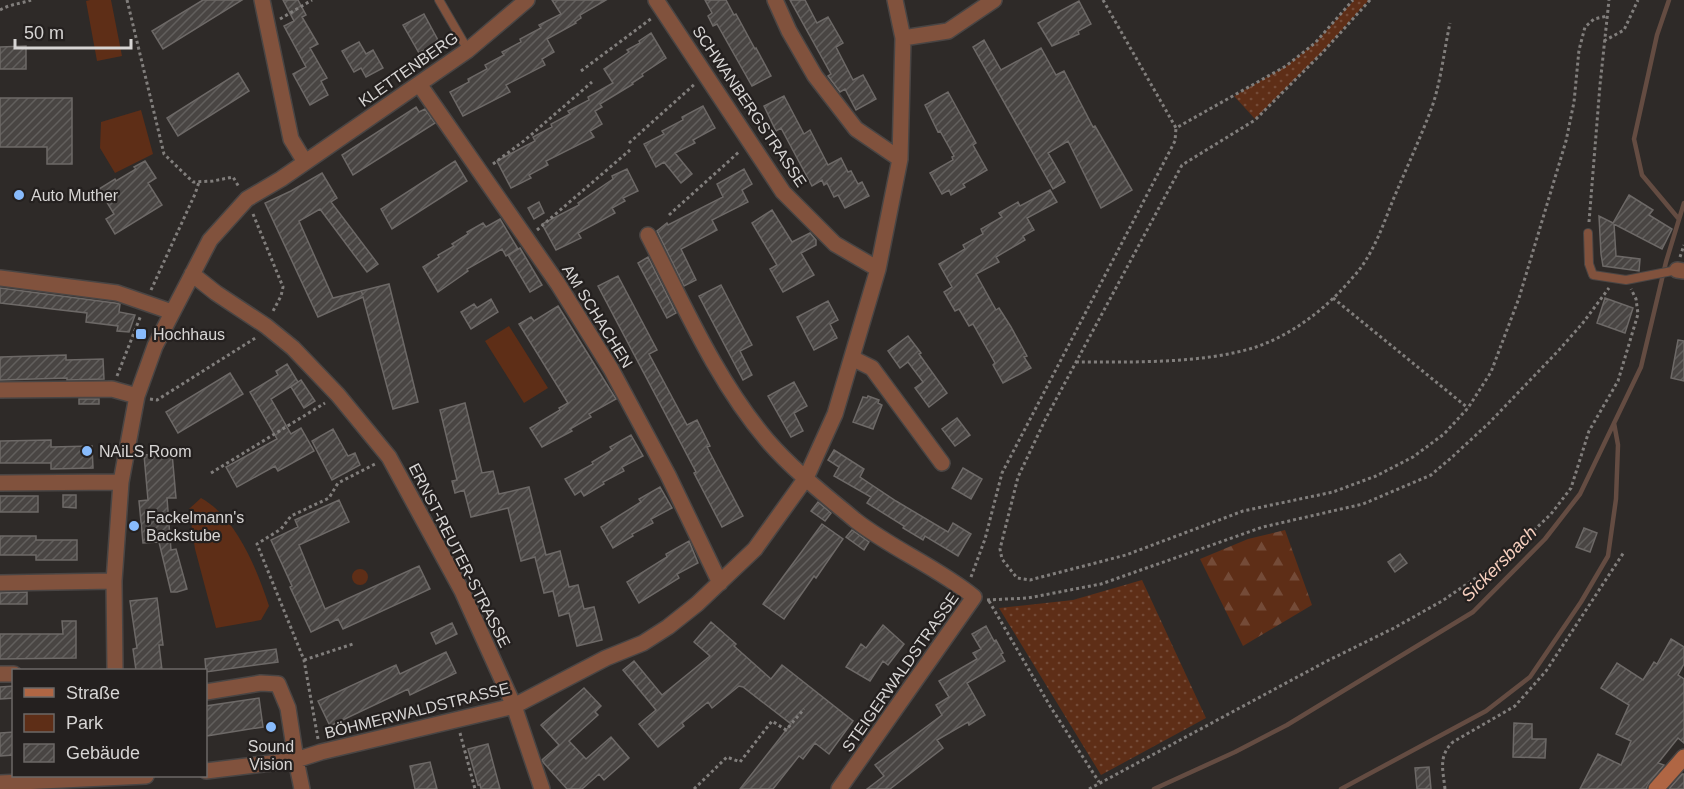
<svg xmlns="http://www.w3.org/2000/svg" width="1684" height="789" font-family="Arial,sans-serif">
<defs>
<pattern id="grass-dots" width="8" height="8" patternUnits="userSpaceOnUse" patternTransform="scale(1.5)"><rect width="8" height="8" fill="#5e2e17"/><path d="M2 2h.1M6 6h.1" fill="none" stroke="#744b38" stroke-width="1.8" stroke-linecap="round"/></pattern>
<pattern id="forest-firs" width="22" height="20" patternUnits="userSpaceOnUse" patternTransform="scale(1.5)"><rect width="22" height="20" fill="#5e2e17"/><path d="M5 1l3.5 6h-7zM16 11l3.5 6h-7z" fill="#744b38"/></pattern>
<pattern id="building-hatch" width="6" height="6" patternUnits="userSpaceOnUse" patternTransform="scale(1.5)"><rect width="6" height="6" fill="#494543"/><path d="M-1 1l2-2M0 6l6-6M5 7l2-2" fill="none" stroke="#625f5d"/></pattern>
</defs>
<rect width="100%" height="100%" fill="#2e2a28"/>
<path fill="url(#grass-dots)" d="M1354,0H1369L1323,51L1255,119L1234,96L1286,66L1315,43Z
M1142,580L1206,718L1101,775L999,608L1073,600Z"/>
<path fill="url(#forest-firs)" d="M1285,530L1312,605L1243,646L1200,559L1248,539Z"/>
<path fill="#5e2e17" d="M90,0H111L122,56L97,61L86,1Z
M141,110L153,154L115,173L100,148L101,122Z
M509,326L548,388L524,403L485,341Z
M201,498C236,517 257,569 269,606L261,620L216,628L195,549L189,509Z
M352 577a8 8 0 1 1 16 0a8 8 0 1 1-16 0Z"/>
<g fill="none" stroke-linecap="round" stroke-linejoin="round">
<path stroke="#644c42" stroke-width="4.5" d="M1669,0L1657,35L1634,139L1642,175L1678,218
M1154,789L1235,752L1287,725L1473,612L1545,539L1580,494L1641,367L1666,262L1684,203
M1341,789L1486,711L1530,677L1581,602L1608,556L1616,499L1618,445L1614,423"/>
</g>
<path fill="url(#building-hatch)" stroke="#6d6967" stroke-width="1.5" d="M203,0H242L163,49L152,31Z
M283,0H298L306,15L302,17L318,44L310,48L327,78L321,81L328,95L310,105L293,74L306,67L284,26L294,21Z
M552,0H606L580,15L581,18L575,22L576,23L547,39L554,52L542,59L545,65L506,85L510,92L463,116L450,92L469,82L468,79L487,69L485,65L504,55L502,52L521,42L520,39L541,28L539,25L561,14Z
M705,0H726L734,15L736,14L755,49L756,48L771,76L752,86L717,24L713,26L708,16L712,13Z
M790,0H805L817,23L828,17L843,43L836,47L853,80L863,75L876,99L856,110L845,89L840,92L828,76L831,74Z
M1079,1L1091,24L1078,31L1079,34L1052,46L1038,23Z
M424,14L439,42L419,53L403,25Z
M651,33L666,58L642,74L643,76L632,83L633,84L600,104L602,107L595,111L602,124L590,131L594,137L546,161L548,165L529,175L531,178L511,188L497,161L535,141L533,137L552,127L551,124L570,114L568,111L589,100L588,97L613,83L604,69L629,52L627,50L640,43L639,41Z
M984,40L1001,70L1041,48L1056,75L1064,71L1093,127L1095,126L1132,190L1101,208L1068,141L1048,153L1065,182L1053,189L973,47Z
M359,42L366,54L373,50L383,68L366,77L361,68L354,72L342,51Z
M26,46V69H0V47Z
M238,73L249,91L178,136L167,118Z
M948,92L976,143L973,145L987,170L963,184L965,187L951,195L949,190L942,194L930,173L953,160L952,157L954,156L940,131L938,132L925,105Z
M784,96L804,134L810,130L828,165L841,158L848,172L851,171L858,184L862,182L869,196L845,208L838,195L834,197L827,183L824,185L822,180L812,186L781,128L776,131L764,106Z
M0,98H72V164H47V147H0Z
M703,106L715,128L693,140L695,143L675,153L692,174L681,183L664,162L656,167L644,144L664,134L662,131L683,120L682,117Z
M416,107L419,112L425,109L435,123L353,175L342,155Z
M145,161L156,178L148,183L162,205L115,234L106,219L114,214L99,189L115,179L116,181L136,169L134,167Z
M455,161L467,181L392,229L381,209Z
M627,169L638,191L623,198L625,201L612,208L615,213L578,233L581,238L556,250L542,224L579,205L578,203L613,179L612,176Z
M744,169L752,184L742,190L748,202L712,220L717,230L681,249L696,280L684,286L657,231L667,223L668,225L723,197L717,184Z
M322,173L337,198L331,202L378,264L367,272L320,209L299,221L333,298L361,291L363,295L361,291L389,284L418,402L393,409L363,297L318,317L265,203L291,191Z
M1050,190L1057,202L1027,218L1034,230L1023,236L1025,240L996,257L999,262L976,274L996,310L999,308L1011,327L1027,356L1024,357L1031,368L1003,383L993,365L995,363L973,324L969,326L959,309L955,311L944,292L952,287L939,264L965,249L963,245L983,234L981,229L1002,217L999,213L1018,202L1020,206Z
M1629,195L1653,210L1649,215L1672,229L1662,249L1614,224L1616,256L1640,259L1639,271L1603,266L1601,254L1599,216L1613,223Z
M539,202L544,213L534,219L528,208Z
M772,210L792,242L810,233L816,240V245L801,253L814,275L783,292L770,269L777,265L752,223Z
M500,219L518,249L506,256L502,249L467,269L468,271L438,292L423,267L439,257L438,255L454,246L452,244L468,234L467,232L483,223L486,227Z
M520,248L542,285L530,292L508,255Z
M648,257L676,313L667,318L638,263Z
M618,276L657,350L649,354L687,425L697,420L710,446L707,447L743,516L722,527L694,473L696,472L598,286Z
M721,285L752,345L740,351L752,375L743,380L699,296Z
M0,288L115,303L120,304L119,312L135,315L129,332L117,331L118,326L86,322L87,313L0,303Z
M1605,298L1633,308L1625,333L1597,323Z
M491,299L498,312L471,329L461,312L474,304L477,308Z
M828,301L838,320L830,324L837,338L814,350L797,317Z
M558,306L616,399L589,414L591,417L570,429L572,431L542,447L530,428L560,410L559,408L568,403L519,324L531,317L534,321Z
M908,336L921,353L919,354L947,393L929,407L915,388L923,382L908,362L900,368L888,351Z
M1678,340L1684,341V381L1671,378Z
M66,355V360L103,359L104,379L67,380V378L0,380V357Z
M287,364L298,382L271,399L291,434L301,428L314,451L278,471L275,466L237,487L226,467L277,439L250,392L278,375L276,371Z
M230,373L243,394L178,433L166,412Z
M301,380L315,401L304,408L291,387Z
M794,382L807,406L794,413L803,431L791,437L768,396Z
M868,396L879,400L878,403L882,405L873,429L853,422L863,397L867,398Z
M79,399H99V404H79Z
M465,403L482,473L493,471L499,494L529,487L546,555L560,551L569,587L578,585L584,609L594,607L602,640L577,646L569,613L559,616L553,591L544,593L535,557L521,561L508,508L471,517L464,490L455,493L452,481L457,480L440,410Z
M957,418L970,435L955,446L942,429Z
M333,429L348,456L355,453L360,465L332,480L312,441Z
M631,435L643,456L622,467L624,471L603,482L604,484L584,496L581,491L575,495L565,479L593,464L592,462L612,450L610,447Z
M51,440V447L92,446L93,468L51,469V463H0V441Z
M834,450L864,469L860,477L896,501L948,532L953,523L971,534L958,556L925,536L923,540L903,528L904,526L867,503L871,497L834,476L839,467L828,460Z
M172,453L176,498H167L171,550L176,549L187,589L177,592H171L159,542L143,543L139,501L148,500L144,455Z
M963,468L982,479L971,499L952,488Z
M660,487L672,508L651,519L653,523L632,534L633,536L613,548L601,527L641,502L639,499Z
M63,495H76V508L63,507Z
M0,496H38V512H0Z
M339,500L349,522L299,545L325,609L419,566L430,589L343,629L338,619L311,632L290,587L292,586L271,540L298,527L295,520Z
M818,502L831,513L825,521L811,511Z
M822,524L843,539L816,578L814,576L784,619L763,604Z
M1584,528L1597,533L1590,552L1576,547Z
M852,530L869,542L864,550L846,537Z
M0,536H36V540H77V560H36V555H0Z
M689,541L698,563L677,574L679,578L639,603L627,582L667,557L666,554Z
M1400,554L1407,563L1395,572L1388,562Z
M27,592V604H0V593Z
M157,598L163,645H159L162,670H136L133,649L137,648L130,601Z
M62,621H76V658L0,659V634H63Z
M711,622L736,644L734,646L771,679L782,665L853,721L829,754L815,743L803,759L799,756L773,789H740L791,724L743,687L739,686L712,708L708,702L682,723L684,726L658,747L639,724L656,710L623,670L634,661L662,695L710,656L694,642Z
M452,623L457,634L436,644L431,633Z
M883,625L904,644L888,665L883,661L870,681L846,667L861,644L866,648Z
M986,626L994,641L996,640L1003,653L1001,654L1005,661L967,683L985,715L969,725L968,722L937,740L943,748L890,789H867L884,776L875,765L942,715L936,705L949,697L939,681L977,659L973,653L981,649L972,634Z
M1671,639L1684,647V664L1678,675L1684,679V743L1678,738L1658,763L1664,765L1649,783L1646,789H1580L1598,754L1621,765L1631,741L1616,734L1629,705L1601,688L1617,663L1643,680L1654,662L1657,664Z
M276,649L278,662L206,672L205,659Z
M446,652L456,673L410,695L408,689L330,726L318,701L396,665L400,674Z
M14,686V698L0,699V687Z
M584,688L601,706L595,712L598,715L569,741L586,759L611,737L629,758L604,780L599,774L582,789H567L543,762L542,760L559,745L541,725Z
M259,698L263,727L206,736V706Z
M1514,723L1532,724V739H1546L1545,758L1513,757Z
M14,732V755L0,756V733Z
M488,744L500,789H481L480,784L478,785L468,749Z
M430,762L437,789H415L410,766Z
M1429,767L1431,789H1417L1415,768Z
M1682,774H1684V789H1669Z"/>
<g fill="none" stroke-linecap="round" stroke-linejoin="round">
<defs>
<path id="lane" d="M439,0L468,50
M1588,233L1589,264L1593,275L1626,280L1677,270"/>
<path id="street" d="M262,0L291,139L305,162
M656,0L783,192L835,244L878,269
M775,0L789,31L815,76L856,129L900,159
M903,38L948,31L994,0
M419,84L558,284L611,369L668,475L720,583
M648,235C684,305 716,380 767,440C793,470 825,495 855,520C892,549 937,567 974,597L839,789
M1677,270L1684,271
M192,274L216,293L266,326L293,348L338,395L389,457L462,591L514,706L542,789
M0,278L117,293L172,312
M852,358L872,368L942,463
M0,390L112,389L137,396
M0,483L121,482
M0,583L114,581
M115,670L114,581L121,482L137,396L155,346L210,240L247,199L281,179L468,50L527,0
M0,674H14
M206,692L261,683L278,684L288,708L296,760L302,789
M206,771L296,760L321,752L514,706L606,658L643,643L668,627L697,604L755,549L806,478L835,414L878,269L900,159L903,38L895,0
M0,783L146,776"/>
<path id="secondary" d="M1656,789L1684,757"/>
</defs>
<use href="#lane" stroke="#494544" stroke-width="10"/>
<use href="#street" stroke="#494544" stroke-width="18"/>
<use href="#secondary" stroke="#494544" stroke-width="18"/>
<path stroke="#817e7c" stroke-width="3" stroke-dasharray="3 3" stroke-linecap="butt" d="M127,0L164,154L193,182L213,181L233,177L239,187
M1103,0L1176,128L1286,66L1315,43L1353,0
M1370,0L1323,52L1255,120L1182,165L1046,418L1018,477L1000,549L1002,559L1017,578L1030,580L1126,555L1243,511L1333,492L1376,476L1413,457L1444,434L1468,408L1491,372L1519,298L1566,141L1574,102L1579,50L1585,27L1594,19L1607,16
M0,10C10,4 20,4 31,0
M280,19L312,0
M1604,41L1624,30L1638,0
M581,71L652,18
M629,143L696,83
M493,164L525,140L592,82
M253,214L283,287L281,296L272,313
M669,215L740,151
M1589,222L1600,85L1609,0
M537,230L630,150
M1680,257L1684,245
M151,290L195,194L199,182
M1333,298L1468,408
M1076,362C1131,362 1203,364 1256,347C1294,334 1328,307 1354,276C1373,255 1383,225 1393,200C1406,169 1420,139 1432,107C1441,81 1444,51 1450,23
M117,376L141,315
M150,399L157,400L257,337
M211,473L325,403
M971,577L985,539L1002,473L1175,141L1176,128
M987,600L1028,598L1101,584L1263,527L1363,504L1431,475L1451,458L1489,423L1559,350L1582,324L1609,288
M989,601L1050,706L1099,782
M304,660L353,644
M460,733L475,789
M318,739L304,660L257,544L281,529L291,516L329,498L338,483L377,463
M694,789L727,757L740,762L772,721L786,730L804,709
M1089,789L1327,661L1394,628L1442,601L1505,558L1551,514L1571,488L1589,431L1618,381L1638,314L1636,299L1631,289
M1445,789C1443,770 1438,756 1453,742L1515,706L1546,671L1624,552"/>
<use href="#lane" stroke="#81523d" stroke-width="8"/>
<use href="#street" stroke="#81523d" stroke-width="15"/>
<use href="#secondary" stroke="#b06644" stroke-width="15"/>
</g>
<g fill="#88bbfc" stroke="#24201f" stroke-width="2">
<circle cx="19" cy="195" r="6"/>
<rect x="135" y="328" width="12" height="12" rx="3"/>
<circle cx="87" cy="451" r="6"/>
<circle cx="134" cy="526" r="6"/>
<circle cx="271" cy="727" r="6"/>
</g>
<g text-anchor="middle" stroke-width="4.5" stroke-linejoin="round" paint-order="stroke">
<g font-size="16" fill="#d7d5d4" stroke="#24201f">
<text transform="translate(408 69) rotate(-35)" y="6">KLETTENBERG</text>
<text transform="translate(750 106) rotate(56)" y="6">SCHWANBERGSTRASSE</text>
<text transform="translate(598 316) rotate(58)" y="6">AM SCHACHEN</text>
<text transform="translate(460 555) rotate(63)" y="6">ERNST-REUTER-STRASSE</text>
<text transform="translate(900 672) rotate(-55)" y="6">STEIGERWALDSTRASSE</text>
<text transform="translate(417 710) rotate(-14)" y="6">BÖHMERWALDSTRASSE</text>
</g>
<g font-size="16" fill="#d7d5d4" stroke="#24201f" text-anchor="start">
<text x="31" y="201">Auto Muther</text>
<text x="153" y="340">Hochhaus</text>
<text x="99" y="457">NAiLS Room</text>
<text x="146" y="523">Fackelmann's<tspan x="146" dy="18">Backstube</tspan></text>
<text x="271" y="752" text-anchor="middle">Sound<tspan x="271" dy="18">Vision</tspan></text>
</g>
<g font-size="18" font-style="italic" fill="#f7cfbe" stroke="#24201f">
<text transform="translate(1499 564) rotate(-45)" y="6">Sickersbach</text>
</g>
</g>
<rect x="12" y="669" width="195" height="108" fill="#24201f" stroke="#6c6867" stroke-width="1.5"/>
<rect x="24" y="688" width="30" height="9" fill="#b06644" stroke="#6c6867" stroke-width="1.5"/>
<text x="66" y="699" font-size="18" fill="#d7d5d4">Straße</text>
<rect x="24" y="714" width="30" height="18" fill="#5e2e17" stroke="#6c6867" stroke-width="1.5"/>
<text x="66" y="729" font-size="18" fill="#d7d5d4">Park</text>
<rect x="24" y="744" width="30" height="18" fill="url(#building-hatch)" stroke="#6c6867" stroke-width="1.5"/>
<text x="66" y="759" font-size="18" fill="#d7d5d4">Gebäude</text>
<path d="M15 39v9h116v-9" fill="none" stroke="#d7d5d4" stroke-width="3"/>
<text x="24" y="39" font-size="18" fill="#d7d5d4" stroke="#24201f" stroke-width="4.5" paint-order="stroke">50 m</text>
</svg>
